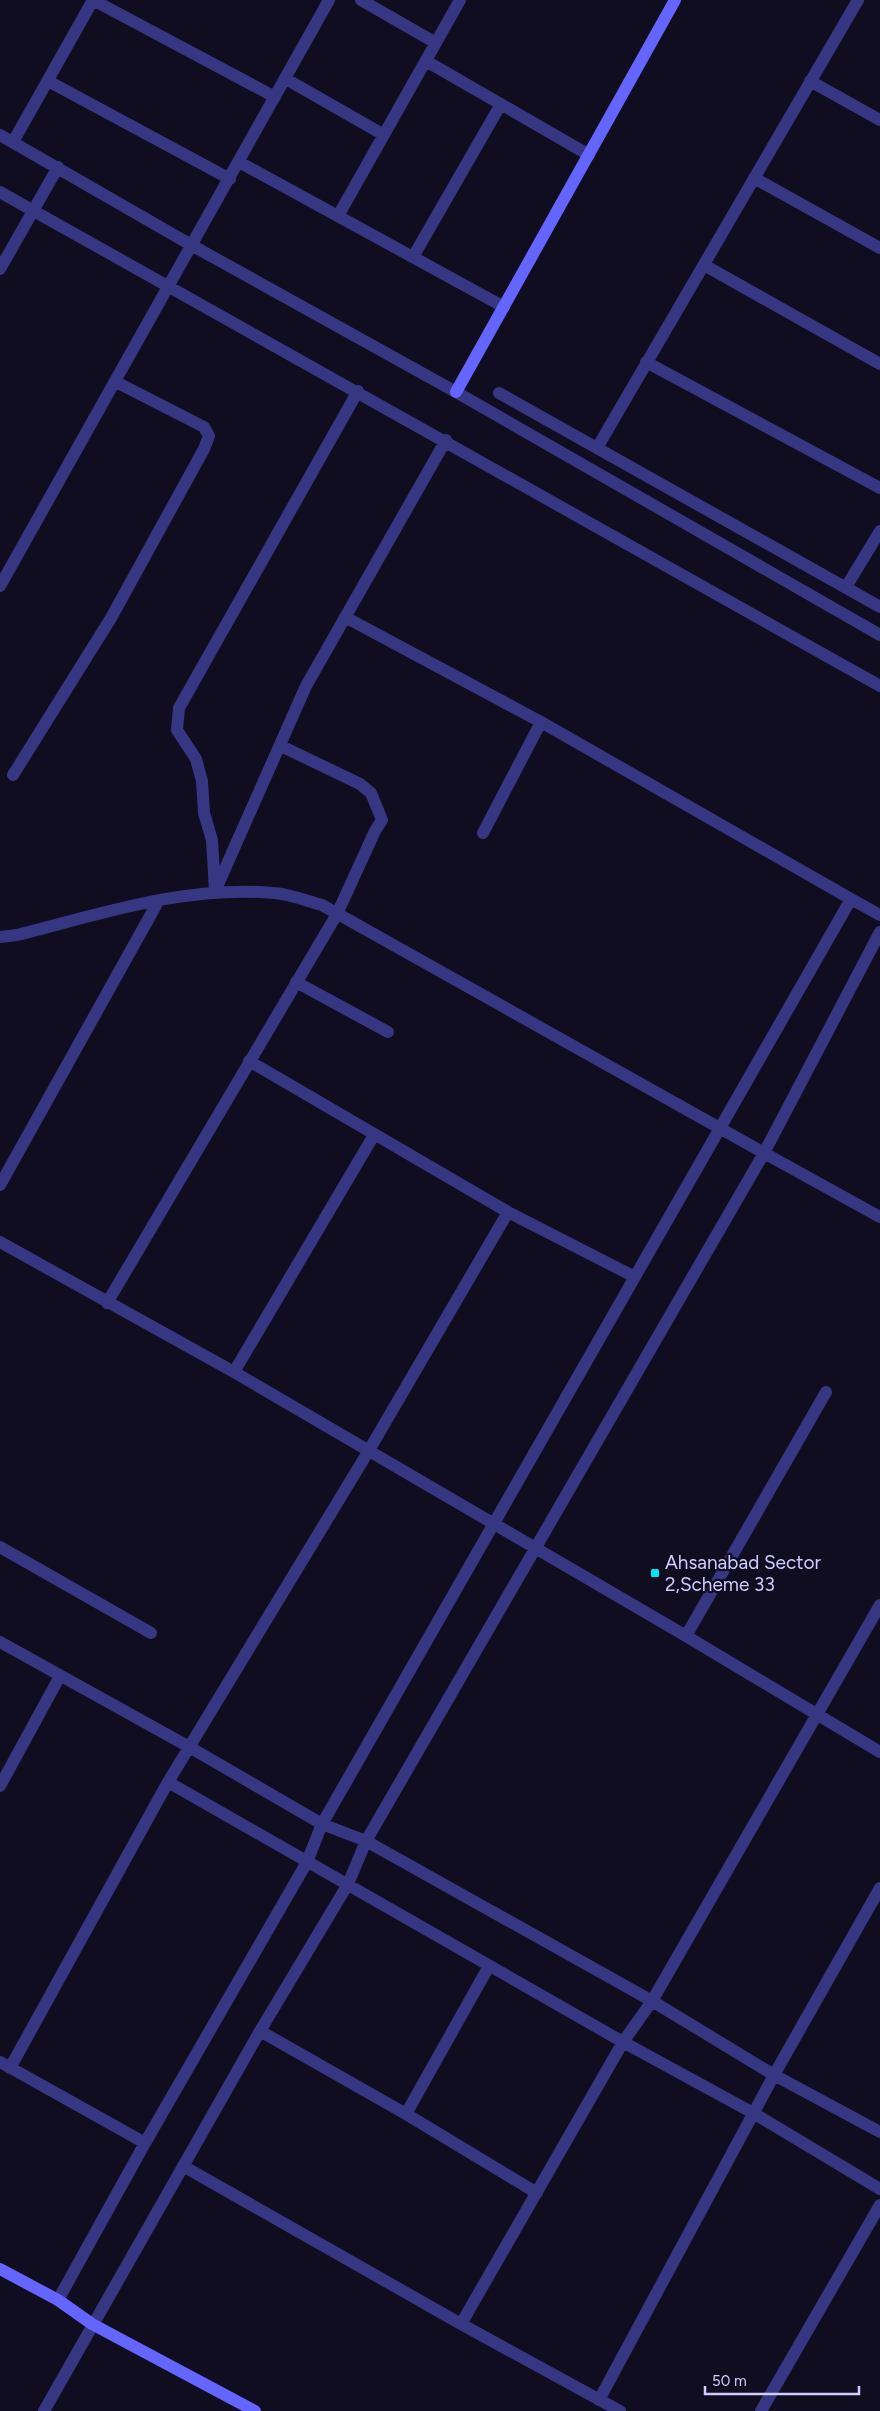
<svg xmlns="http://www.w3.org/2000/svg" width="880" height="2411" font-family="Figtree,sans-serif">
<rect width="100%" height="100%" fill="#100d21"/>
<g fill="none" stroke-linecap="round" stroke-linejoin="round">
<path stroke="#373682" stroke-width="12" d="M361,0L436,43
M426,61L589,155
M286,79L384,135
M48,81L230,179
M810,81L880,120
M0,135L193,246L456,392L880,635
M13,142L93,0L275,97
M239,162L504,307
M754,178L880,248
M0,192L880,686
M338,216L460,0
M413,257L501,104
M704,265L880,364
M0,269L58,167
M646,362L880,488
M499,393L880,607
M597,448L858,0
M0,586L329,0
M846,587L880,531
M345,617L541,722L851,899
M13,775L111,618L204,449L209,436L204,427L116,382
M483,833L541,722
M216,889L306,686L446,440
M215,891L212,840L204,813L202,781L196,759L177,730L179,708L358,391
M880,932L764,1153L880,1217
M0,937L17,935C101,914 186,885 274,893C290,894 307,901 322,905L764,1153L366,1841L348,1884L260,2031L44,2411
M296,982L388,1032
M249,1061L508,1212L635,1277
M0,1185L159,900
M0,1242L234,1372L686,1636L880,1752
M107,1303L337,914L375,831L382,820L371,793L360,784L281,746
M234,1372L374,1135
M0,1547L151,1633
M686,1636L826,1392
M0,1642L191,1748L322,1824L366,1841L652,2001L774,2075L880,2132
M168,1782L623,2042L755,2114L880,2189
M0,1786L60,1676
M260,2031L406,2114L537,2193
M0,2062L145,2143
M10,2068L168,1782L368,1452L508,1212
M406,2114L489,1966
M183,2166L461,2324L620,2411
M58,2300L145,2143L307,1862L322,1824L851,899L880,915
M461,2324L623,2042L652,2001L880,1605
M599,2400L774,2075L880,1888
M761,2411L880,2205"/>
<path stroke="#6464ff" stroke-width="12" d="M456,392L675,0
M0,2269L58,2300L92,2324L255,2411"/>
</g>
<rect fill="#00e6f8" stroke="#100d21" stroke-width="2" x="650" y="1568" width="10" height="10" rx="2.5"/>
<g text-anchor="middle" stroke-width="4.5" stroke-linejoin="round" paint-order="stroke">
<g font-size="19" fill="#d1cdff" stroke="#100d21" text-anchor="start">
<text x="665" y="1569">Ahsanabad Sector<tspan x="665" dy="22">2,Scheme 33</tspan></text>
</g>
</g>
<path d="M705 2386v8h154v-8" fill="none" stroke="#d1cdff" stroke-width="2.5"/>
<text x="712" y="2386" font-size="15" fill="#d1cdff" stroke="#100d21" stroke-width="4" paint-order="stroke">50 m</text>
</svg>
